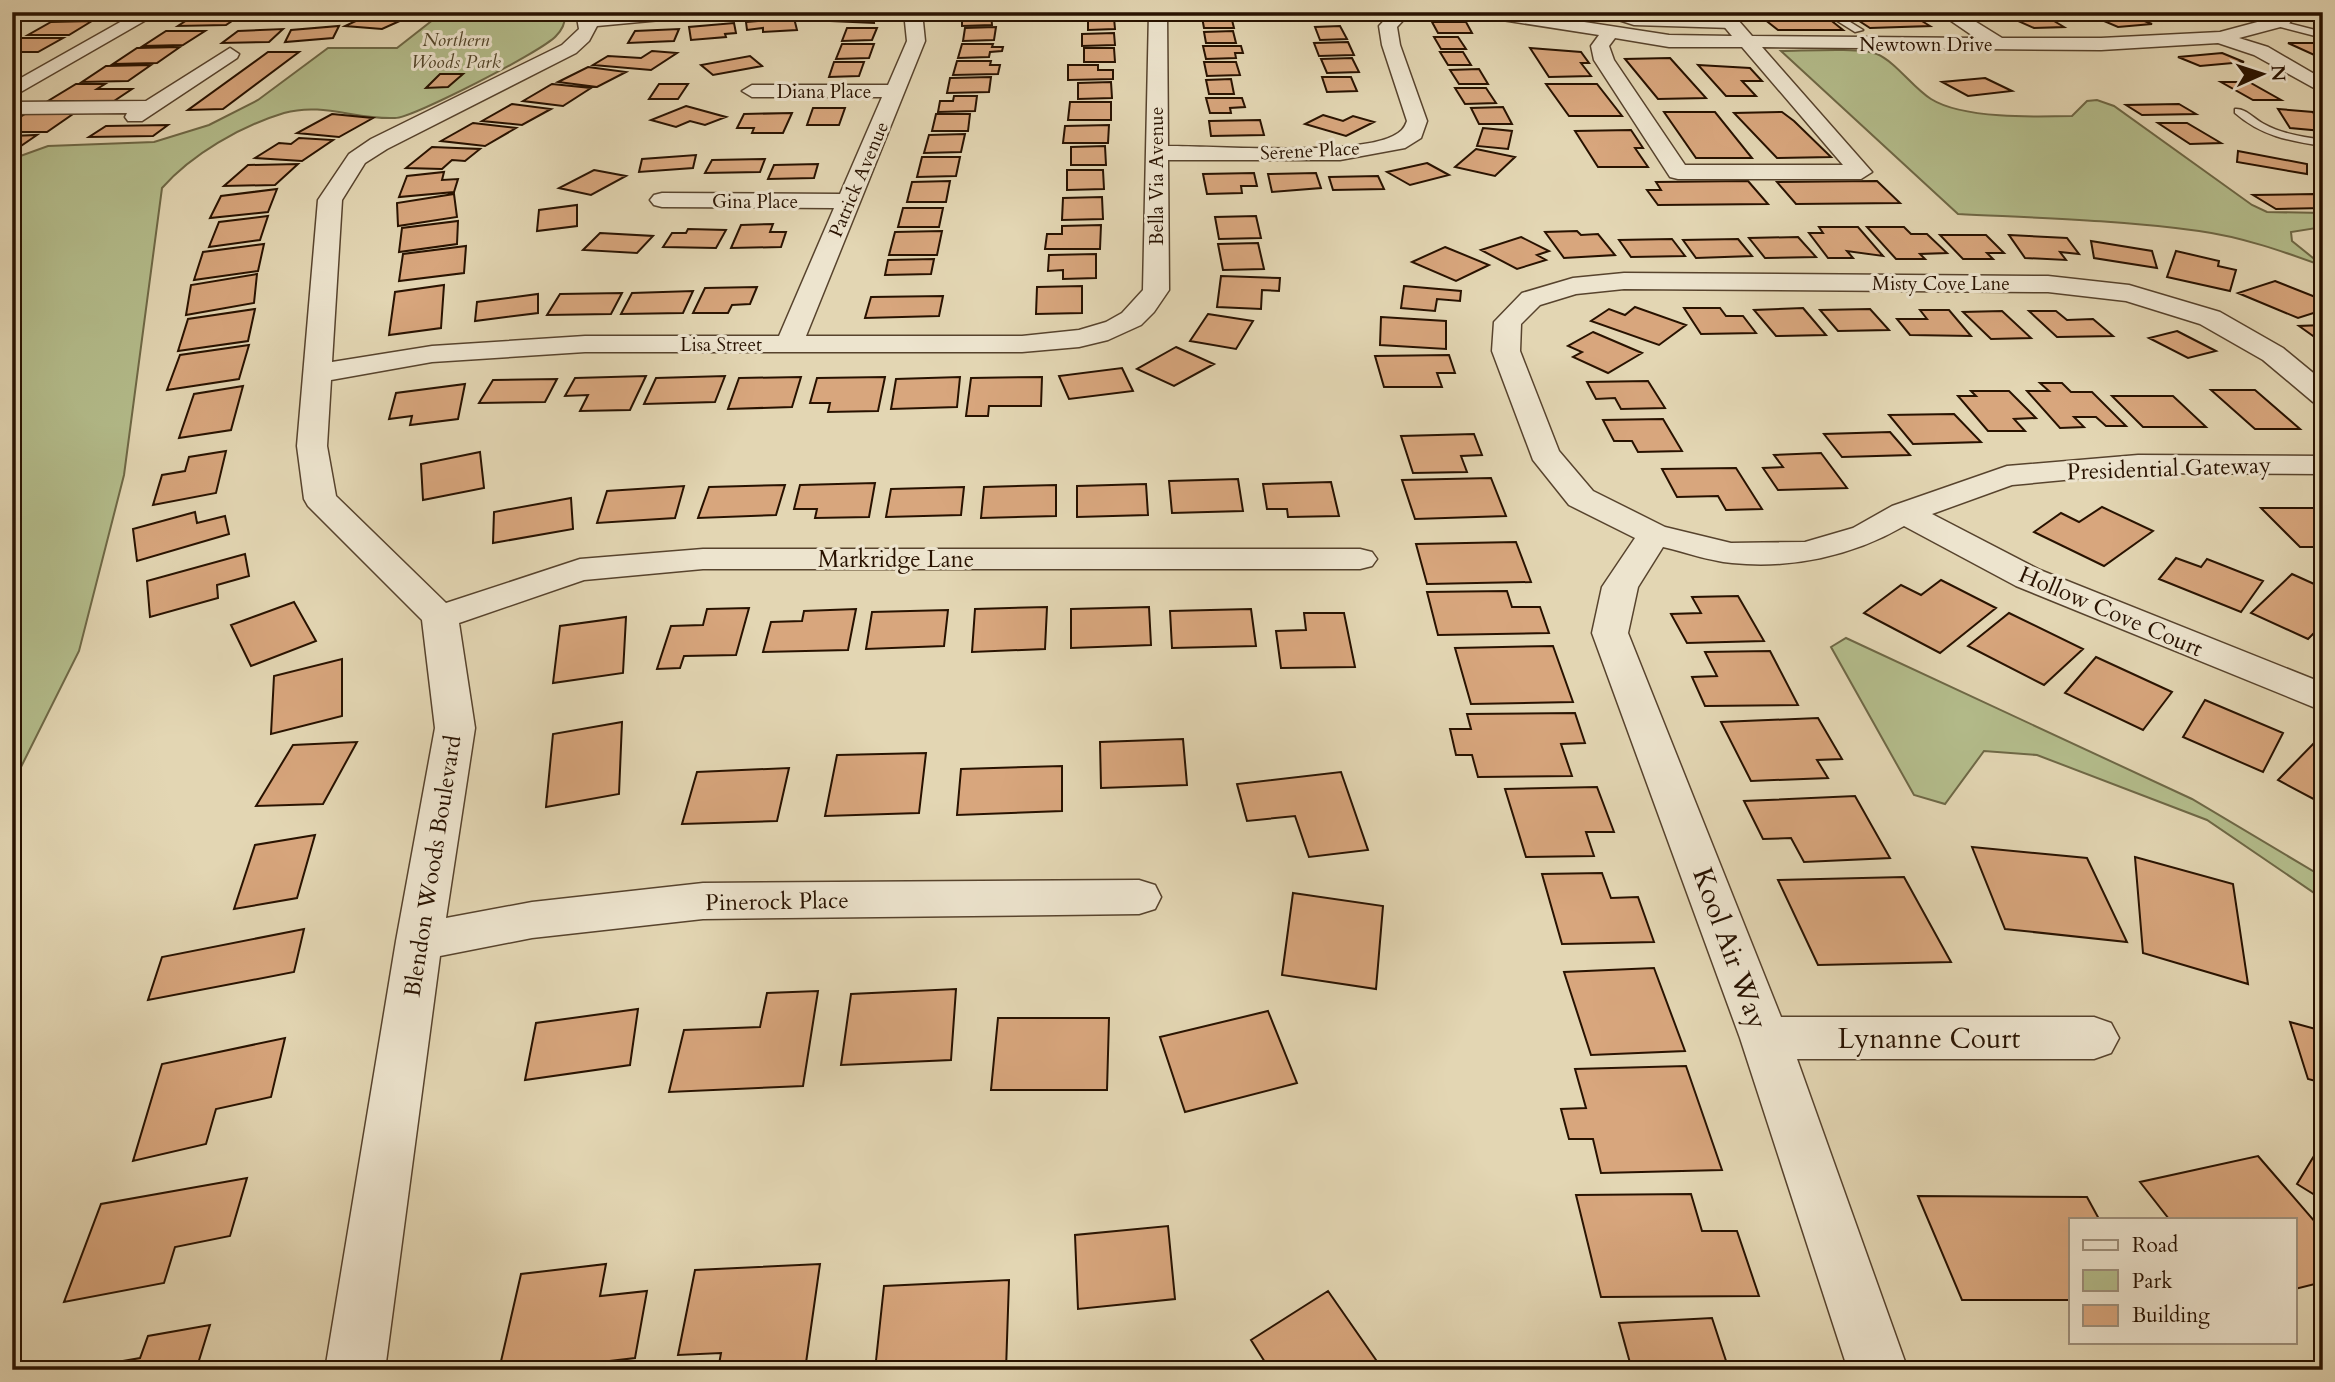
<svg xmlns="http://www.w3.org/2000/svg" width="2335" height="1382" font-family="Cardo,serif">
<rect width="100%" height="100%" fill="#e3d6b3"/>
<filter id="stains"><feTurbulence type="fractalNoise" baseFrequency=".00286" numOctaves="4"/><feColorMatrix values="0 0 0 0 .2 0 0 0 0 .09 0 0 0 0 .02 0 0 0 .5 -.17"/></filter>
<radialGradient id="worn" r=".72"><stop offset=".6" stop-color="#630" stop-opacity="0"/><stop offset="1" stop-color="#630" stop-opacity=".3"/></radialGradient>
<path fill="#b4bd8c" stroke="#6e6846" stroke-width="2" d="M443,12H565C566,22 563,29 556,36C543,51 412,118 395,118C356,120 323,102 284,113C241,126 192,154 162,188L124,475L79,651L12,785V159L48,146L154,142L209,125L258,100L328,48H397Z
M1781,51C1803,51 1860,47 1877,54C1897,63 1912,87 1931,99C1963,119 2035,117 2072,116L2087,101L2097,100L2114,106L2252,205L2267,212L2323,213V227L2291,232L2292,241L2323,266C2282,251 2242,237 2199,231C2119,220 2038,218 1958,214Z
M1846,638L2192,799L2323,877V899L2207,820L2037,755L1984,751L1945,804L1914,795L1831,647Z"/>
<path fill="#d8a67d" stroke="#281200" stroke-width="2" d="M71,12H111L99,19L57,20Z
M375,12H384L413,15L382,29L345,26Z
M831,12H873L874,23L831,21Z
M1998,12H2039L2064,27L2034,28Z
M2083,12H2122L2152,24L2118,27Z
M2141,12H2182L2194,16L2174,20Z
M991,13L992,25L962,26V14Z
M1912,15L1930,26L1870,28L1853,17Z
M1231,16L1234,28H1204L1202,17Z
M238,17L226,25L178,26L190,18Z
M794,18L797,30L763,32V28L747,30L746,22Z
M1088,18H1114L1115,29L1088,30Z
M1828,18L1843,30H1778L1764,19Z
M92,21L69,35H28L51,22Z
M1432,22H1466L1472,33H1438Z
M734,23L736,33L725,34L726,37L691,40L689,27Z
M339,26L333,38L285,42L291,30Z
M1340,26L1347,39L1320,40L1315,27Z
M996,27L994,40L963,41L965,28Z
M847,28H877L872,40L842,41Z
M283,29L269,42L222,43L238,31Z
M679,29L674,41L628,43L635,31Z
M166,31H205L183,45L143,46Z
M1233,31L1236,43H1206L1204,32Z
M1114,33L1115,45L1082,46V34Z
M1434,37H1458L1466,49H1441Z
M20,38H63L38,52H12V42Z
M1348,42L1354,55L1319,56L1314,43Z
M2288,43H2315L2323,47V59Z
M842,44H874L869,58L836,59Z
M962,44H993L992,47H1003L1002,51L990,52L989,57L958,58Z
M1203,46H1241L1243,53H1235L1236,58L1206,59Z
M180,47L157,63L113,64L137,48Z
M1084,48H1114L1115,62H1084Z
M1530,48L1581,52L1589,63H1581L1591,76L1549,77Z
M652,51L677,53L651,70L593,65L608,56L641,58Z
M268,52H299L223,109L188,110Z
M1440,52H1463L1471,65H1448Z
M2222,53L2244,62L2200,66L2178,57Z
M750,56L762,66L713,75L701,65Z
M1352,58L1359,72L1327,73L1321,59Z
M1670,58L1706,98L1658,99L1625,59Z
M957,61H991L990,65H1000L998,74L953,75Z
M834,62H864L859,76L829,77Z
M1204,62H1236L1240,75L1207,76Z
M151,65L128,81L82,82L106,66Z
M1068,65H1098V70H1113V79L1068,80Z
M1698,65L1750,68L1762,81H1742L1756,96H1726Z
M588,67L626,72L597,87L558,82Z
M1479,69L1488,84H1459L1450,70Z
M440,74H463L448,87L426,88Z
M991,77L989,92L947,93L950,78Z
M1322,77H1351L1357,91L1327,92Z
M1985,78L2012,91L1968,96L1942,82Z
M1231,79L1234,94H1209L1206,80Z
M1111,82L1112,98L1078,99V83Z
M2221,82H2249L2281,100H2253Z
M76,84H105L97,89H132L114,101H48Z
M552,84L591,88L563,106L523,101Z
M659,84H688L678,99H649Z
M1546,84H1597L1622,116H1569Z
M1455,88H1486L1496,103L1465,104Z
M954,96H977L975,111L938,112L940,101H953Z
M1206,98H1242L1245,107L1230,108L1231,113H1210Z
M1070,102H1111V120H1068Z
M512,104L551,109L522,125L482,121Z
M2179,104L2196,114L2142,115L2126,105Z
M686,106L726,117L705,125L690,121L676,127L651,120Z
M1503,107L1512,124H1479L1471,108Z
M813,108H845L839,125H807Z
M2278,109L2313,112L2323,131L2290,128Z
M1664,112H1715L1752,158H1696Z
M1782,112L1794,121L1831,157L1777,158L1734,113Z
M792,113L783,133H752L754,128H737L744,114Z
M25,114H73L47,132H12V122Z
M332,114L373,118L339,137L297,133Z
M936,114H970L968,131H932Z
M1323,115L1343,121L1353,116L1374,122L1346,136L1305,124Z
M1260,120L1264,135L1211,136L1209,121Z
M473,123L516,128L485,146L441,141Z
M2158,123H2187L2221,143L2190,144Z
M168,125L153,136L89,137L106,126Z
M1109,125L1108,143H1063L1065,126Z
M1483,128L1512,131L1508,149L1477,146Z
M1631,130L1643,148H1635L1648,167H1598L1575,131Z
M965,134L961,152L924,153L929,135Z
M37,135L12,152V136Z
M299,138L333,140L302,161L255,158L279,143L291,144Z
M1105,146L1106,165H1071V147Z
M432,147L480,149L465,161L452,160L442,169L406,168Z
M1476,149L1515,157L1495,176L1455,167Z
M2238,151L2307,164V174L2237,162Z
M696,155L693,168L639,172L642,159Z
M922,157H960L956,176L917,177Z
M765,159L760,172L705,173L712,160Z
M1427,163L1449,175L1410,185L1387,172Z
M298,164L275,185L224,186L248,165Z
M818,164L814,178L768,179L774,165Z
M594,170L626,176L591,195L559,188Z
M1067,170H1103L1104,189L1067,190Z
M444,172L442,180L458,179L454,192L399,197L407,176Z
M1254,173L1257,186H1241L1242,193L1207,194L1203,174Z
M1316,173L1321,188L1272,192L1268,174Z
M1378,176L1384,189L1333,190L1329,177Z
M950,181L946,202H907L912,182Z
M1748,181L1768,204L1658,205L1647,190H1661L1656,182Z
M1877,181L1900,203L1796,204L1777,182Z
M277,189L268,212L210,218L221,196Z
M454,194L457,217L398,226L397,203Z
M2314,194L2323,199V208L2276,209L2253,195Z
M1102,197L1103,219L1062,220L1063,198Z
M577,205V226L537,231L539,210Z
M903,208H943L939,227H898Z
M268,216L260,240L209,247L219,222Z
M1256,216L1261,238L1219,239L1215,217Z
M458,221L457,244L399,252L402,228Z
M773,224L770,232H786L781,247L731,248L741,225Z
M1101,225L1100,249H1045L1047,234H1062V226Z
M1819,227H1858L1883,256L1847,251L1853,258H1828L1809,233H1823Z
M1867,227H1904L1911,234H1927L1947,253L1920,254L1925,259H1896Z
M688,229L726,230L716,248L663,247L672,233H686Z
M942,231L937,255H889L895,232Z
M1577,231L1581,235L1598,234L1615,255L1564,258L1545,232Z
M600,233L653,236L637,253L583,250Z
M1940,235H1986L2004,253H1987L1993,259H1963Z
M2009,235L2067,238L2079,254L2060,252L2066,260L2025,258Z
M1521,237L1549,251L1537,255L1546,260L1517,269L1481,250Z
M1798,237L1816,257L1765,258L1749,238Z
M1672,239L1685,256L1631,257L1619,240Z
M1738,239L1752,256L1696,258L1683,240Z
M2091,241L2152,251L2157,268L2094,258Z
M1258,243L1264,269L1223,270L1218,244Z
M264,244L258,271L194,280L203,252Z
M466,246L464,273L399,281L403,254Z
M1445,247L1489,265L1456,281L1412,262Z
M2176,251L2219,261L2218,266L2236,270L2230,291L2167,277Z
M1096,254V278L1063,279V270L1048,271L1049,255Z
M934,259L931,274L885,275L888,260Z
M257,274L254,303L186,315L191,285Z
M1221,276L1280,278L1279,291L1262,290L1261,309L1217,307Z
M2275,281L2323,300V310L2298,318L2238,293Z
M444,285L441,328L389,335L395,292Z
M1082,286V313L1036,314L1037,287Z
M1404,286L1461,291L1460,301L1437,299L1435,311L1401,308Z
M757,287L750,304L732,305L728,313H693L705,288Z
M693,291L683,313L621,314L632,293Z
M622,293L611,314L547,315L560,294Z
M538,294V313L475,321L477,302Z
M943,296L939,316L865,318L871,297Z
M1635,307L1686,325L1659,345L1591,321L1609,309L1625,315Z
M1684,308H1720L1726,316H1743L1756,333L1701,334Z
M1803,308L1826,335L1776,336L1754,310Z
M255,309L248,341L178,351L188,319Z
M1870,309L1889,330L1838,331L1820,310Z
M1920,310H1949L1971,336L1910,335L1897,319H1927Z
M2002,311L2031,338L1991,339L1963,312Z
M2029,311H2056L2067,320L2093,319L2113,336L2057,337Z
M1208,314L1253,321L1236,349L1190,341Z
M1381,317L1446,321V349L1380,345Z
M2323,325V343L2299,326Z
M2177,331L2216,351L2188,358L2149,338Z
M1593,332L1642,353L1608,373L1573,357L1582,352L1568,346Z
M249,345L239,379L167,390L180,355Z
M1176,347L1214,364L1174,386L1137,369Z
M1449,355L1455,373H1437L1442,387H1384L1375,356Z
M1122,368L1133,391L1069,399L1059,376Z
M646,376L630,410L580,411L588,395L565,396L575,378Z
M725,376L715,402L644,404L656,378Z
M801,377L792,407L728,409L739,378Z
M885,377L878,411L828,412L830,403H810L817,378Z
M960,377L957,407L891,409L896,379Z
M1042,377L1041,406H989L988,416H966L971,378Z
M557,379L545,402L479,403L493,380Z
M1648,381L1665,408L1621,409L1615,398L1596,399L1587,382Z
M2040,383H2062L2071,392H2092L2126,426H2106L2096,417H2074L2084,427L2060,428L2027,391H2049Z
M465,384L458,419L410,425L412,416L389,419L396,393Z
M243,386L231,430L179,438L194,394Z
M2211,390H2255L2300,429H2255Z
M1971,391H2009L2036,418L2014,419L2025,431H1988L1958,396H1976Z
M2112,396H2173L2206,427H2143Z
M1954,414L1981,442L1913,444L1889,415Z
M1663,419L1682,451L1638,452L1632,441H1614L1603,420Z
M1890,432L1910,455L1842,457L1824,434Z
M1474,434L1482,455L1461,456L1467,472L1413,473L1401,436Z
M226,451L216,493L153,505L162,475L185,471L189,457Z
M480,452L484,488L423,500L421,464Z
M1821,453L1847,488L1778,490L1763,468L1783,467L1774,455Z
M1736,468L1762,509L1726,510L1718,496L1677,497L1662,469Z
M1491,478L1506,516L1415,519L1402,480Z
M1238,479L1243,511L1172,513L1169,481Z
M1331,482L1339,516L1288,517L1287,509H1267L1263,484Z
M875,483L869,517L815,518L817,509H794L800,485Z
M1146,484L1148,515L1077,517V486Z
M785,485L776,515L698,518L709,487Z
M1056,485V516L981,518L984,487Z
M684,486L675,518L597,523L607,491Z
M964,487L961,515L886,517L891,489Z
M571,498L573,529L493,543L494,512Z
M2102,507L2153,531L2104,566L2034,532L2061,513L2079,522Z
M2261,508H2323V547H2300Z
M195,512L197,523L225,516L229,534L137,561L133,529Z
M1516,542L1531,582L1427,584L1416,544Z
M245,554L249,576L217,585L218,598L150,617L147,581Z
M2176,558L2201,567L2207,559L2263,581L2241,612L2159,579Z
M2292,574L2323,588V630L2319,628L2308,639L2251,613Z
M1941,580L1996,608L1940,653L1864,613L1901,585L1921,595Z
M1507,591L1512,607H1540L1549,633L1438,635L1427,592Z
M1738,596L1764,641L1687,643L1671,614L1701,613L1692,597Z
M294,602L316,641L251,666L231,625Z
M1047,607L1045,649L972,652L975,609Z
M1149,607L1151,645L1071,648V609Z
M749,608L736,655L684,656L680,668L657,669L671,626L703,625L707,609Z
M856,609L848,650L763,652L771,622L802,621L804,611Z
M1251,609L1256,646L1172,648L1170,611Z
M948,610L944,646L866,649L872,612Z
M1304,613H1344L1355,667L1281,668L1276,631L1306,630Z
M2009,613L2083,649L2044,685L1968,646Z
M626,617L623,673L553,683L560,626Z
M1553,646L1573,702L1471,704L1455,648Z
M1770,651L1798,705L1705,706L1692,677L1717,676L1705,652Z
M2096,657L2172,692L2143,730L2065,693Z
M342,659V716L271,734L274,676Z
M2205,700L2283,733L2263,772L2183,737Z
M1575,713L1585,743L1561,744L1572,776L1478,777L1472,755H1456L1450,729H1471L1467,714Z
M1818,718L1842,759L1817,760L1828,778L1751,781L1721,722Z
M622,722L619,794L546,807L553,734Z
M1183,739L1187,785L1101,788L1100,742Z
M2316,741L2323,745V804L2278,780Z
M357,742L323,804L256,806L293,745Z
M926,753L919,813L825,816L837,755Z
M1062,766V811L957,815L961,769Z
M789,768L777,821L682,824L697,772Z
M1341,772L1368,850L1309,857L1295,816L1247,821L1237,784Z
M1597,787L1614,832H1586L1594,856L1526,857L1505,789Z
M1855,796L1890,858L1804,862L1791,838L1763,839L1744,801Z
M315,835L297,898L234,909L255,845Z
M1972,847L2087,858L2127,942L2005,929Z
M2135,857L2233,884L2248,984L2143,953Z
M1602,873L1611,898L1638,897L1654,942L1562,944L1542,874Z
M1904,877L1951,962L1818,965L1778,880Z
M1293,893L1383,906L1376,989L1282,975Z
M304,929L294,972L148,1000L162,957Z
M1654,968L1685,1051L1591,1055L1564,972Z
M956,989L951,1060L841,1065L851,994Z
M818,991L803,1086L669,1092L684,1030L760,1027L767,993Z
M638,1009L630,1065L525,1080L536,1023Z
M1268,1011L1297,1083L1185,1112L1160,1037Z
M998,1018H1109L1107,1090H991Z
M2290,1022L2323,1031V1083L2308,1079Z
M285,1038L271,1097L216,1109L206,1144L133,1161L162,1064Z
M1686,1066L1722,1170L1601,1173L1593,1139H1569L1561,1109L1586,1108L1575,1069Z
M2323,1141V1200L2297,1184Z
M2258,1156L2323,1231V1282L2295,1289V1219H2169L2140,1182Z
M247,1178L230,1236L175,1247L164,1283L64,1302L101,1204Z
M1691,1194L1702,1231H1737L1759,1296L1601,1297L1576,1195Z
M1918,1196L2087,1197L2099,1219H2071V1300H1962Z
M1168,1226L1175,1299L1078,1309L1075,1235Z
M606,1264L600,1296L647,1291L635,1358L593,1363L592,1370H499L521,1274Z
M820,1264L805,1370H718L721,1353L678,1355L695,1270Z
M1009,1280L1006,1370H875L884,1286Z
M1328,1291L1383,1370H1270L1251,1340Z
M1712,1318L1729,1370H1632L1619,1323Z
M210,1325L196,1370H104L106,1364L140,1358L148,1336Z"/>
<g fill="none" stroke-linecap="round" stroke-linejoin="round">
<defs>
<path id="lane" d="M1594,12H1609L1634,19L1732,22L1736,25L1732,28L1634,25Z
M1823,12H1834L1863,30L1855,32Z
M2276,20L2323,32V38L2273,25Z
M2235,109C2246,108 2254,119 2264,124C2282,134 2303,137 2323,140V146C2290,141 2261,136 2235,113Z"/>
<path id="street" d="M138,12H160L12,97V83Z
M576,12H594L595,15L702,12L693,17L597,26L589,41L576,53L387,149L365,163L342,200L332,362L432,346L585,336H779L834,208L662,207L654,205L650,200L654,195L662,193L840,194L882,97H752L742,91L752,85H888L907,41L904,12H922L925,41L806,336H1022L1079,330L1106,322L1122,313L1143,290L1149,12H1167L1168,146C1217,146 1354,156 1393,136C1401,132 1404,129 1407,121L1382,45L1379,26L1392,12H1411L1397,27L1400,45L1427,121L1421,138L1405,148L1340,160H1168L1169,290L1154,312L1141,325L1108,340L1079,347L1022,352H585L432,362L331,380L327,446L336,496L446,603L580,559L703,549H1360L1372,552L1377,559L1372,566L1360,569H703L584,580L459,623L475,728L446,918L532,902L703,883L1139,880L1155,885L1161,897L1155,909L1139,914L703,919L532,938L440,956L385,1370H325L396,941L435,728L422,620L308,506L304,499L297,446L318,200L349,154L371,139L562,45L579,29Z
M1474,12H1519L1669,35L1732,36L1712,12H1731L1752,36L1976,38L1938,12H1960L2002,38H2101L2220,32L2276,17L2280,12H2298L2288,25L2239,38L2268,47L2323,79V93L2254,55L2218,43L2101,50L1762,47L1872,172L1861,179H1678L1670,177L1594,60L1591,46L1599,35L1483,17ZM1615,38L1669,47H1742L1843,165H1685L1614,60L1609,46Z
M230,48L239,54L237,58L142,121H128L125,117L127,113L12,114V102L146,101Z
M1624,273L2048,276L2129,285L2220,312L2283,348L2323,381V405L2313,402L2263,360L2200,324L2126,301L2048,292L1624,289L1576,294L1540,305L1521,324L1520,351L1559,451L1593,491L1665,527L1731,543L1805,542L1853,528L1892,506L2007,466L2138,455L2323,456V474L2138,473L2012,485L1932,514L2040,570L2323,683V711L2016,586L1904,526C1852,556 1792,569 1732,563C1709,561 1685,552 1663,547L1638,587L1628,633L1781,1017H2094L2111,1023L2119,1038L2111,1053L2094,1059H1797L1908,1370H1848L1740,1038L1592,633L1602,587L1635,538L1569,505L1533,460L1492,351L1494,322L1522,293L1573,278Z"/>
</defs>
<use href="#lane" stroke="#57432d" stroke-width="3"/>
<use href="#street" stroke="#57432d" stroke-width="3"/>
<use href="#lane" fill="#ede4ce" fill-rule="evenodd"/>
<use href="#street" fill="#ede4ce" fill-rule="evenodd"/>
</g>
<g text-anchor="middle" stroke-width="6" stroke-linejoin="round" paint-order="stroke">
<g font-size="19" font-style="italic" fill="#52452a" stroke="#ede4ce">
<text x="456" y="46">Northern<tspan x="456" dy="22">Woods Park</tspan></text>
</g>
<g font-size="19" fill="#281200" stroke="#ede4ce">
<text x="1926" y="51">Newtown Drive</text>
<text x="824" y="98">Diana Place</text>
<text transform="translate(1310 150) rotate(-3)" y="7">Serene Place</text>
<text transform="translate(1156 176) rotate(-90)" y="7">Bella Via Avenue</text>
<text transform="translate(858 179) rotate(-67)" y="7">Patrick Avenue</text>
<text x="755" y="208">Gina Place</text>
<text x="1941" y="290">Misty Cove Lane</text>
<text x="721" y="351">Lisa Street</text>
</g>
<g font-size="23" fill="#281200" stroke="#ede4ce">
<text transform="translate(2169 468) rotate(-2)" y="8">Presidential Gateway</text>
<text x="896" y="567">Markridge Lane</text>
<text transform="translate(2111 611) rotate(23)" y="8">Hollow Cove Court</text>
<text transform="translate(432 866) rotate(-81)" y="8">Blendon Woods Boulevard</text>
<text transform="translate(777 901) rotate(-1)" y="8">Pinerock Place</text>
</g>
<g font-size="28" fill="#281200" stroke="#ede4ce">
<text transform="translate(1731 948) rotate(70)" y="10">Kool Air Way</text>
<text x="1929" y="1048">Lynanne Court</text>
</g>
</g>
<rect width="2335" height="1382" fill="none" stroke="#e3d6b3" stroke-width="42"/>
<rect x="14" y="14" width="2307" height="1354" fill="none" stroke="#281200" stroke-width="3.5"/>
<rect x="21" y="21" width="2293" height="1340" fill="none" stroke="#281200" stroke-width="2"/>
<rect x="2069" y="1218" width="228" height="126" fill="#ede4ce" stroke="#9e907c" stroke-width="2"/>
<rect x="2083" y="1240" width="35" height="10" fill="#ede4ce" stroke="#9e907c" stroke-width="2"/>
<text x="2132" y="1252" font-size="21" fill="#281200">Road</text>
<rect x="2083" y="1270" width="35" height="21" fill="#b4bd8c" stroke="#9e907c" stroke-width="2"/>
<text x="2132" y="1288" font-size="21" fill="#281200">Park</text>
<rect x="2083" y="1305" width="35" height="21" fill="#d8a67d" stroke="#9e907c" stroke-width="2"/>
<text x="2132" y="1322" font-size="21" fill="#281200">Building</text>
<g transform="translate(2262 74) rotate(87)" stroke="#ede4ce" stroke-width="5" paint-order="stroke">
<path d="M0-5L12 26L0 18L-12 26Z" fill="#281200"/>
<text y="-10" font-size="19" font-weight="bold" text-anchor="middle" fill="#281200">N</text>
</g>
<rect width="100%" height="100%" filter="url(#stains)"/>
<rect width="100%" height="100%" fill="url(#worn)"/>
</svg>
